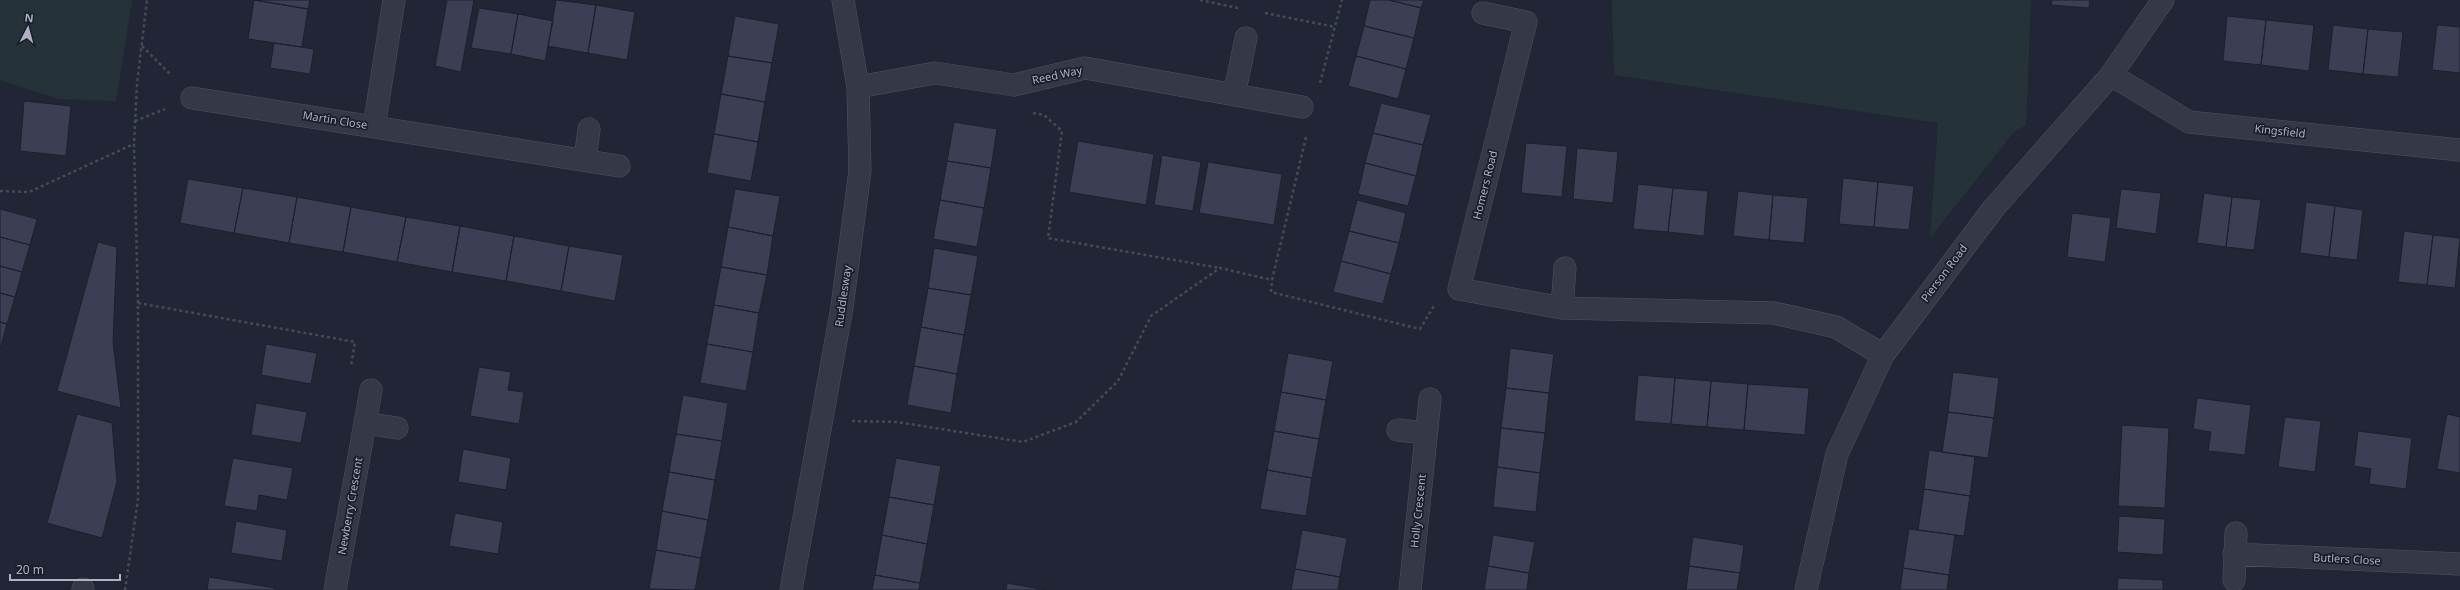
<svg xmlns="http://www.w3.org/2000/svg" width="2460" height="590" font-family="'Noto Sans',sans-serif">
<rect width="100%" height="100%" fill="#222536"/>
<path fill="#253238" d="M0,0H132L116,101L59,99L0,80Z
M1612,0H2031L2026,125L2014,132L1930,238L1938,123L1614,75Z"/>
<path fill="#3c3f53" stroke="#1d1f2d" d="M254,0H310L308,9Z
M254,0L308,9L302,47L248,39Z
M447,0H474L461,72L435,66Z
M556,0L596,5L588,53L548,46Z
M1370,0H1389L1421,8L1414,38L1364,26Z
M1389,0H1424L1421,8Z
M2052,0H2090L2089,8L2051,5Z
M596,5L635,12L627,60L588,53Z
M479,8L518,14L511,54L471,48Z
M518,14L553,21L545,61L511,54Z
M735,16L779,24L772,63L728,56Z
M2227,16L2266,20L2261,65L2223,61Z
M2266,20L2314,25L2309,71L2261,65Z
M2333,25L2368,29L2363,74L2328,70Z
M2437,25L2460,27V73L2432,70Z
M1364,26L1414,38L1406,69L1356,56Z
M2368,29L2403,32L2398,77L2363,74Z
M274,43L314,49L310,74L270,68Z
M728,56L772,63L765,102L721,94Z
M1356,56L1406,69L1398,99L1348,86Z
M721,94L765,102L758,142L714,134Z
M24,101L71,106L66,156L20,151Z
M1381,103L1431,115L1423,145L1373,133Z
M954,122L997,129L991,168L947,161Z
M1373,133L1423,145L1416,176L1365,163Z
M714,134L758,142L751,181L707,173Z
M1078,141L1154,154L1146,205L1069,192Z
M1526,143L1567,146L1562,197L1521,193Z
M1577,148L1618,152L1613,203L1573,199Z
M1162,155L1201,162L1193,211L1154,205Z
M947,161L991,168L984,208L940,200Z
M1208,162L1282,174L1274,225L1199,213Z
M1365,163L1416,176L1408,206L1358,194Z
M1843,178L1878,182L1874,227L1839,224Z
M188,179L243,188L234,233L180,223Z
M1878,182L1914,186L1909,230L1874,227Z
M1638,184L1673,188L1668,232L1633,229Z
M243,188L297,197L289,243L234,233Z
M1673,188L1708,191L1704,236L1668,232Z
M735,189L780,196L773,236L728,227Z
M2121,189L2161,193L2156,234L2116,228Z
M1738,191L1773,195L1769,240L1733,236Z
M2204,193L2232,197L2226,247L2197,243Z
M1773,195L1808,198L1804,243L1769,240Z
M297,197L351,207L343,252L289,243Z
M2232,197L2261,200L2254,250L2226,247Z
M940,200L984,208L977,247L933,239Z
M1357,200L1406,213L1399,243L1349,231Z
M2306,202L2335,206L2329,257L2300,253Z
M2335,206L2363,210L2357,260L2329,257Z
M351,207L406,217L397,262L343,252Z
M0,209L37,219L30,245L0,237Z
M2072,213L2111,218L2105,262L2067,257Z
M406,217L460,226L452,272L397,262Z
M460,226L514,236L506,281L452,272Z
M728,227L773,236L767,275L721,267Z
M1349,231L1399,243L1391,274L1341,261Z
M2404,231L2433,235L2427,285L2398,282Z
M2433,235L2460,238L2455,288L2427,285Z
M514,236L569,246L561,291L506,281Z
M0,237L30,245L22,272L0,266Z
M98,242L117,247L113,342L121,408L57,391Z
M569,246L623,255L615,301L561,291Z
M934,248L978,256L971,295L928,288Z
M1341,261L1391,274L1383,304L1333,292Z
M0,266L22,272L15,297L0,293Z
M721,267L767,275L759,313L714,305Z
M928,288L971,295L964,335L921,327Z
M0,293L15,297L7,324L0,322Z
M714,305L759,313L753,352L707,344Z
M0,322L7,324L0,350Z
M921,327L964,335L957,374L914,366Z
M266,344L317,353L311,384L261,375Z
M707,344L753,352L746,391L700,383Z
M1510,348L1554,354L1549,393L1506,388Z
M1288,353L1333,361L1326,400L1281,392Z
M914,366L957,374L951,413L907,405Z
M479,367L511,372L508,390L524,392L519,424L470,416Z
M1953,372L1999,378L1994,418L1948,412Z
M1638,375L1675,378L1671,424L1634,421Z
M1675,378L1711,381L1707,427L1671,424Z
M1711,381L1748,384L1744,430L1707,427Z
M1748,384L1809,388L1805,435L1744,430Z
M1506,388L1549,393L1545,433L1501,428Z
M1281,392L1326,400L1319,439L1274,431Z
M683,395L728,403L722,441L676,434Z
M2197,398L2251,405L2245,455L2208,451L2211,432L2193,429Z
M256,403L307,412L301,443L251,435Z
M1948,412L1994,418L1988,458L1942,452Z
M77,414L112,423L117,482L102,538L47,523Z
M2447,414L2460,417V473L2437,469Z
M2285,417L2321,421L2315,472L2278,467Z
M2122,425L2169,428L2165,508L2118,506Z
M1501,428L1545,433L1540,473L1497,467Z
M1274,431L1319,439L1312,478L1267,470Z
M2358,431L2412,438L2406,489L2369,484L2371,469L2354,466Z
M676,434L722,441L715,480L669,472Z
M463,449L511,458L506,490L458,482Z
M1929,450L1975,457L1970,496L1924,489Z
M233,458L293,468L287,500L259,495L257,511L224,506Z
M896,458L941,466L934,505L889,497Z
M1497,467L1540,473L1536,512L1493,507Z
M1267,470L1312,478L1306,516L1260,509Z
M669,472L715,480L708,520L662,511Z
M1924,489L1970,496L1964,536L1918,530Z
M889,497L934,505L927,544L882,535Z
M662,511L708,520L701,558L656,550Z
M455,513L503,522L498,554L449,546Z
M2119,516L2165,519L2163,555L2117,552Z
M236,521L287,530L282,561L231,553Z
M1909,529L1955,535L1949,575L1903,568Z
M1302,530L1347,538L1340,577L1295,569Z
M882,535L927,544L920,583L875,575Z
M1493,535L1535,542L1529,573L1488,566Z
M1693,537L1744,545L1740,573L1689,566Z
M656,550L701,558L695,590L649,589Z
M1488,566L1529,573L1527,590H1484Z
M1689,566L1740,573L1737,590H1686Z
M1903,568L1949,575L1947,590H1900Z
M1295,569L1340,577L1338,590H1291Z
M875,575L920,583L919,590H872Z
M209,577L275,588V590H207Z
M2118,578L2163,580V590H2117Z
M1007,583L1046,590H1006Z"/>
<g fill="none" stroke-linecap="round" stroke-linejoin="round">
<defs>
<path id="minor" d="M1483,13L1526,22L1459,289L1562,308L1774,313L1836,327L1883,355
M2111,75L2189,122L2460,150
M858,87L935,73L1014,85L1085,68L1302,107
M1234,95L1246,38
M192,98L374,127L394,0
M374,127L619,166
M585,160L589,129
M1562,308L1565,268
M365,423L397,428
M1398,430L1426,433
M2234,554L2460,564
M2234,580L2236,533
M83,590V589
M335,590L371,390
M791,590L842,307L860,171L858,87L843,0
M1410,590L1430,399
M1806,590L1837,454L1883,355L1993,209L2111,75L2163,0"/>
</defs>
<use href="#minor" stroke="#505261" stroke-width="23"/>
<path stroke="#414d54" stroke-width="2.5" stroke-dasharray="3 3" stroke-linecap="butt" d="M1200,0L1238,8
M1265,13L1335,27
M142,46L172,76
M1320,83L1342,0
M1033,113L1044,115L1062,131L1048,238L1220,268
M135,121L165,109
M1306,137L1272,280L1271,292L1420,329L1434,306
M0,191L29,192L134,144
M138,303L355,342L351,366
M852,421L897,422L1023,442L1076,422L1118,381L1151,316L1220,268L1272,280
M125,590L138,499V303L134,144L137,84L147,0"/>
<use href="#minor" stroke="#353846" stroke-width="22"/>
</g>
<g text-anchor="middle" stroke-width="3.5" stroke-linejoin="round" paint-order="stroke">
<g font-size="11" fill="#b0b2c3" stroke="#1b1d2b">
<text transform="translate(1057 75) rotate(-12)" y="4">Reed Way</text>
<text transform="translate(335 120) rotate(9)" y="4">Martin Close</text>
<text transform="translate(2280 131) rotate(6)" y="4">Kingsfield</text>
<text transform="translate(1485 185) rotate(-76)" y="4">Homers Road</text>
<text transform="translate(1944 273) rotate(-53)" y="4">Pierson Road</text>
<text transform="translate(843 296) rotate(-82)" y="4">Ruddlesway</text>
<text transform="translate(350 506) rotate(-80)" y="4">Newberry Crescent</text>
<text transform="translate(1418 511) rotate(-84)" y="4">Holly Crescent</text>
<text transform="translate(2347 559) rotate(3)" y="4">Butlers Close</text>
</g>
</g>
<g transform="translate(28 28) rotate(6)" stroke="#1b1d2b" stroke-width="3" paint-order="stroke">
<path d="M0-3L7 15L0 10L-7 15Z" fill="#b0b2c3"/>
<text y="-6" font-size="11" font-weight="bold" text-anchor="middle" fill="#b0b2c3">N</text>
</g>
<path d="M10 574v6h110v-6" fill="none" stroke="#b0b2c3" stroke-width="2"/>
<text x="16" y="574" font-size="12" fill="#b0b2c3" stroke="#1b1d2b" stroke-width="3" paint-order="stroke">20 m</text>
</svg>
